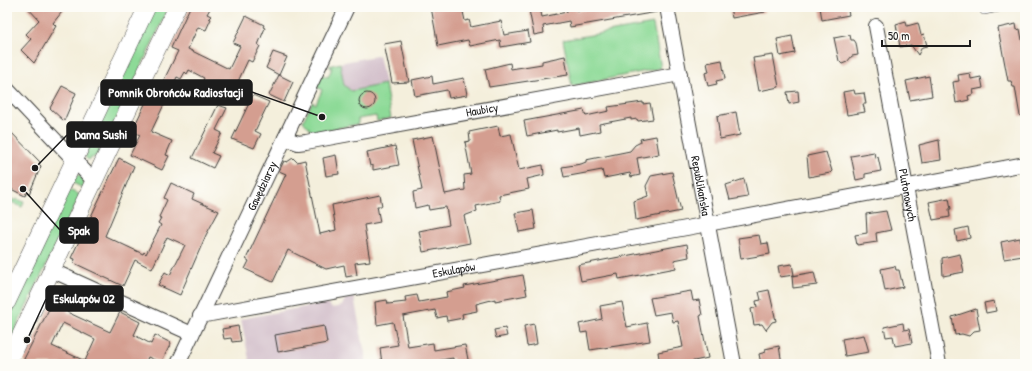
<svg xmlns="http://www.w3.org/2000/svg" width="1032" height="371" font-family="'Patrick Hand',sans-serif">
<rect width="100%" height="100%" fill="#fdfcf7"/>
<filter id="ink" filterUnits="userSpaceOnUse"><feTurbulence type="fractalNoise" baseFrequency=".025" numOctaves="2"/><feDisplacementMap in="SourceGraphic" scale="8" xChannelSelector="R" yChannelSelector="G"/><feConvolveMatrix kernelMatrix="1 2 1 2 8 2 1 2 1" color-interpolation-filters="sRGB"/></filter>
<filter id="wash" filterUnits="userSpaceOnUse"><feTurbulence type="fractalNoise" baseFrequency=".012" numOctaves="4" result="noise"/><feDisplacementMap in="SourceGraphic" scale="16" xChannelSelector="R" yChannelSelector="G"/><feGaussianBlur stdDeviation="0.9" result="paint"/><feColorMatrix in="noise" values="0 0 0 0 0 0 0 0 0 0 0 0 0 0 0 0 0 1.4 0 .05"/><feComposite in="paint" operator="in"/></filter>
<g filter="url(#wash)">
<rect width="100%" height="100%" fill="#f4efdc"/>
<path fill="#d1bdc9" d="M379,55L385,84L351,91L344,85L340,63Z
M354,297L367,364H250L241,319L326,303L332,308L342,306L345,299Z"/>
<path fill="#8dda97" stroke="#547b5a" d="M154,7H169L127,97L114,91Z
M653,24L661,68L572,86L563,40Z
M340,63L344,85L351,91L385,84L391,118L377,121L376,116L358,119V124L313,133L303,121L312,102L316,104L322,90L315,86L322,75L328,77L332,68L329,66Z
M112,95L125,101L103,146L91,140Z
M89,145L101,150L96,156L88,160L85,157Z
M79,175L85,180L83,188L71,182L74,177Z
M67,189L80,195L7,347V317Z
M7,197L16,201L17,199L24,202L22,207L7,200Z"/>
<g id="blocks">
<path fill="#d49e90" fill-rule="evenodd" d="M27,7H66L53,23L56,26L34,63L21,50L31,39L26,34L39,20Z
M190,7H211L207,14L211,16L209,18L211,19L206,30L198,27L188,49L229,69L240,46L233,43L246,16L264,25L263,27L265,28L258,45L260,46L252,62L248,60L228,103L200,90L204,78L189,70L187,74L185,72L181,79L177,77L151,132L172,141L166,155L169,156L162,170L130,155L140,135L132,131L156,81L162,84L178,51L171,48Z
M431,7H462L465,21L469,20L471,27L501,21L504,35L528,31L530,42L501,47L500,40L470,46L468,40L438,46Z
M566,7H576L577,11L595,8L594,7H657V12L570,27L569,21L543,26L544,33L534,35L529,10L540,8L542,17L567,12Z
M730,7H765V12L732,18Z
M820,7H847L849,15L822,20Z
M906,21L907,26L918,23L921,35L924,34L927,46L922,47L918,55L911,45L900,47L896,24Z
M1016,24L1017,30L1020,29L1025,56V115L1020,116L1015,87H1013L1011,81H1008L998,28Z
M850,35L851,40H854L856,43L858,55L852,56L847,62L842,64L839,61L834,38Z
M792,36L795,53L780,56L777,39Z
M401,41L409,82L392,83L384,44Z
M273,52L287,57L279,75L266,68Z
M773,55L779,87L759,91L753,58Z
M565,56L568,75L489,87L485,69L510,63L511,69L542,64V61Z
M722,60L725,79L716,81L717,84L708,86L705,73L709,72L707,63Z
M970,73L971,79L981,77L983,88L973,90L974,94L968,96L969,100L956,103L953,82L959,81L958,75Z
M279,75L293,82L284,102L269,95Z
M432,76L433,84L464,78L467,95L449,98L447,90L415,96L412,80Z
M929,76L932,96L910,100L906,81Z
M62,86L76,93L64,121L50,108Z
M854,90L855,94L864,93L866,104H863L865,112L847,115L843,92Z
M798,91L799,102L789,104L787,92Z
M359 101a8 8 0 1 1 16 0a8 8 0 1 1-16 0Z
M253,95L269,102L255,131L261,134L254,148L232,139Z
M643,102V104L650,103L653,119L638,121L637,119L631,120V118L599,124L600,131L580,135L579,128L557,132V130L527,136L524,121L584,110L586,116L609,111L608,107Z
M218,105L227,108L216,130L222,133L212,153L219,156L213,168L192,158Z
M736,112L740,135L720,139L717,116Z
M498,126L500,136L511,134L519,170L543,165L544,175L527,179L529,189L499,195L500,201L476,206L477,211L464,216L470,243L423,252L419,231L449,225L446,207L429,210L428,205L415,208L413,192L422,190L412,140L433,136L445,194L465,190L464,175L471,174L465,142L470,141L469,132Z
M7,128L40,162L39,164L41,166L29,194L26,193L25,196L7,187Z
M656,136L659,154L637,158L640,175L631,177L630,173L604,178L602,170L564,177L562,167L581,164L586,162V160L630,151L635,145L641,142L640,139Z
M939,140L941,160L922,163L919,145Z
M395,146L399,165L373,170V165L370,166L367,152Z
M826,152L832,171L830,173L809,177L807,156Z
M874,152L875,158L878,157L881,171L865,174V178L856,180L851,156Z
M336,155L339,174L326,176L323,158Z
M119,158L134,166L105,236L143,254L144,252L146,254L161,225L158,223L161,218L159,217L167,200L164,198L171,183L194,194L192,199L219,211L206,235L180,295L158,285L165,272L170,275L185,245L167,237L152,269L135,260L123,286L74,263L75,259L71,258Z
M293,158L297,162L305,160L320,234L336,230L332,205L380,195L382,206H377L380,222L364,225L370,261L355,263L357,275L346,277L344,265L326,269L288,250L273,282L245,269L249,261L246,259L286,174L279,171L284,161L287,162Z
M672,172L681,211L636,220L634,201L648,196L646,186L651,176Z
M744,179L748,197L730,200L726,185Z
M949,198L951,209H949L950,217L933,220L929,202Z
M533,210L536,229L519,232L515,213Z
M886,211L891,230L876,233L877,242L857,245L855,235L867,233L866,214Z
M968,227L970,238L957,241L955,230Z
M759,235L761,244L768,243L770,254L741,259L738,238Z
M1020,238L1023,256L1004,259L1001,242Z
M687,244L689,257L674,260L676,268L619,279L618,274L581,281L578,265Z
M960,254L964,272L943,276L942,258Z
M792,264L794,275L780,277L778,266Z
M895,266L896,270H899L903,287L885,291L881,269Z
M814,272L817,285L793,288L792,276Z
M523,275L527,295L495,301V299L476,304L477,311L462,314L463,318L447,321L446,316L437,318L435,310L403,316L408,347L433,343L434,350L465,345L469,364H453V358L424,363L382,364L380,348L398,345L393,322L377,325L375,302L387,300L388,304L406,302L405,297L417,295L419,302L447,297L446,292L465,288L464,286Z
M769,290L776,321L772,322L766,330L762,324L754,325L751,309L757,307L756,301L761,300L759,292Z
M58,291L74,297L67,312L110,332L120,312L140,322L134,335L151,344L155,335L171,343L161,363L148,357L145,364H25L24,359ZM63,323L95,339L85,361L52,346Z
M691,291L693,301L699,300L702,315L700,316L708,358L680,364H660L658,352L683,347L678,321L673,322L671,312L654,315L650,298Z
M994,301L996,311L986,313L984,303Z
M622,302L627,327L647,323L650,341L590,350L587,332L581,333L579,324L602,319L600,306Z
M976,309L980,330L974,331L969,336L962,334L955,335L952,317Z
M903,323L904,330L909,329L912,343L895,346L893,336L886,337L884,327Z
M534,324L537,344L527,346L524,326Z
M238,326L241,341L232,342L231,338L224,339L222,329Z
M324,326L327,343L278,352L275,335Z
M505,328L507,336L496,338L494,330Z
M864,335L869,352L845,356L842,339Z
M779,346L782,364H761L759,354L766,352L765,349Z"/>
</g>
</g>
<g filter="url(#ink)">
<use href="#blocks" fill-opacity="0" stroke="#3c3c39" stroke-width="1"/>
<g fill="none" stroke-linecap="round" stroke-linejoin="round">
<defs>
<path id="service" d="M984,11L1004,7"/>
<g id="minor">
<path id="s1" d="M667,7L734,364"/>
<path id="s2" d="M876,26L939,364"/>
<path d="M7,89L94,181"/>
<path id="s3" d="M285,138L298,143L306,142L680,74"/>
<path d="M51,270L192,334"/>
<path id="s4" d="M200,316L692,227L1025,164"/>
<path id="s5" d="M178,364L347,7"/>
</g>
<path id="tertiary" d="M7,302L147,7
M7,364L177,7"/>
</defs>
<use href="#service" stroke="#3c3c39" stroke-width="8"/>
<use href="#minor" stroke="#3c3c39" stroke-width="16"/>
<use href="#tertiary" stroke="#3c3c39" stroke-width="18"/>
<use href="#service" stroke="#fff" stroke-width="7"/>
<use href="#minor" stroke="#fff" stroke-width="14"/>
<use href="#tertiary" stroke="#fff" stroke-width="17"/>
</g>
</g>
<g text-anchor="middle" stroke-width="3" stroke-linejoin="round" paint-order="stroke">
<g font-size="12" fill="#1c1c1c" stroke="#fdfcf7">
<text dy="4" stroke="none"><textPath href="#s3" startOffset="201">Haubicy</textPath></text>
<text dy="4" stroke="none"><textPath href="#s5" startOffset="197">Gawędziarzy</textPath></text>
<text dy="4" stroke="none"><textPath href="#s1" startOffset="182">Republikańska</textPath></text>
<text dy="4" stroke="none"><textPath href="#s2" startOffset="172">Plutonowych</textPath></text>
<text dy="4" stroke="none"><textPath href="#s4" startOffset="258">Eskulapów</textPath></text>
</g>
</g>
<path fill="none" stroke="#1c1c1c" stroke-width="1.5" d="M322 117L252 92M35 168L67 135M23 189L60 230M27 340L46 299"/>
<g fill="#1c1c1c" stroke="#fdfcf7" stroke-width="1.5">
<circle cx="322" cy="117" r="4"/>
<circle cx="35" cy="168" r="4"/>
<circle cx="23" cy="189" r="4"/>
<circle cx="27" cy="340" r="4"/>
</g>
<g fill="#1c1c1c" stroke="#1c1c1c" stroke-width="1.5">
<rect x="101" y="80" width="151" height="25" rx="4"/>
<rect x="67" y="122" width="69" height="25" rx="4"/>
<rect x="60" y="218" width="38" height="25" rx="4"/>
<rect x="46" y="286" width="77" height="25" rx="4"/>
</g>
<g font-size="13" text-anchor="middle" font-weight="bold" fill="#fff">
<text x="176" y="97">Pomnik Obrońców Radiostacji</text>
<text x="101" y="139">Dama Sushi</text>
<text x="79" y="235">Spak</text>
<text x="84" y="303">Eskulapów 02</text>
</g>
<rect width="1032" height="371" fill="none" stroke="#fdfcf7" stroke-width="24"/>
<path d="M882 40v6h88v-6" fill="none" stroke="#1c1c1c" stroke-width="2"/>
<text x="888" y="40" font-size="12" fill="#1c1c1c" stroke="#fdfcf7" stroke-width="3" paint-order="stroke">50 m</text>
</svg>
